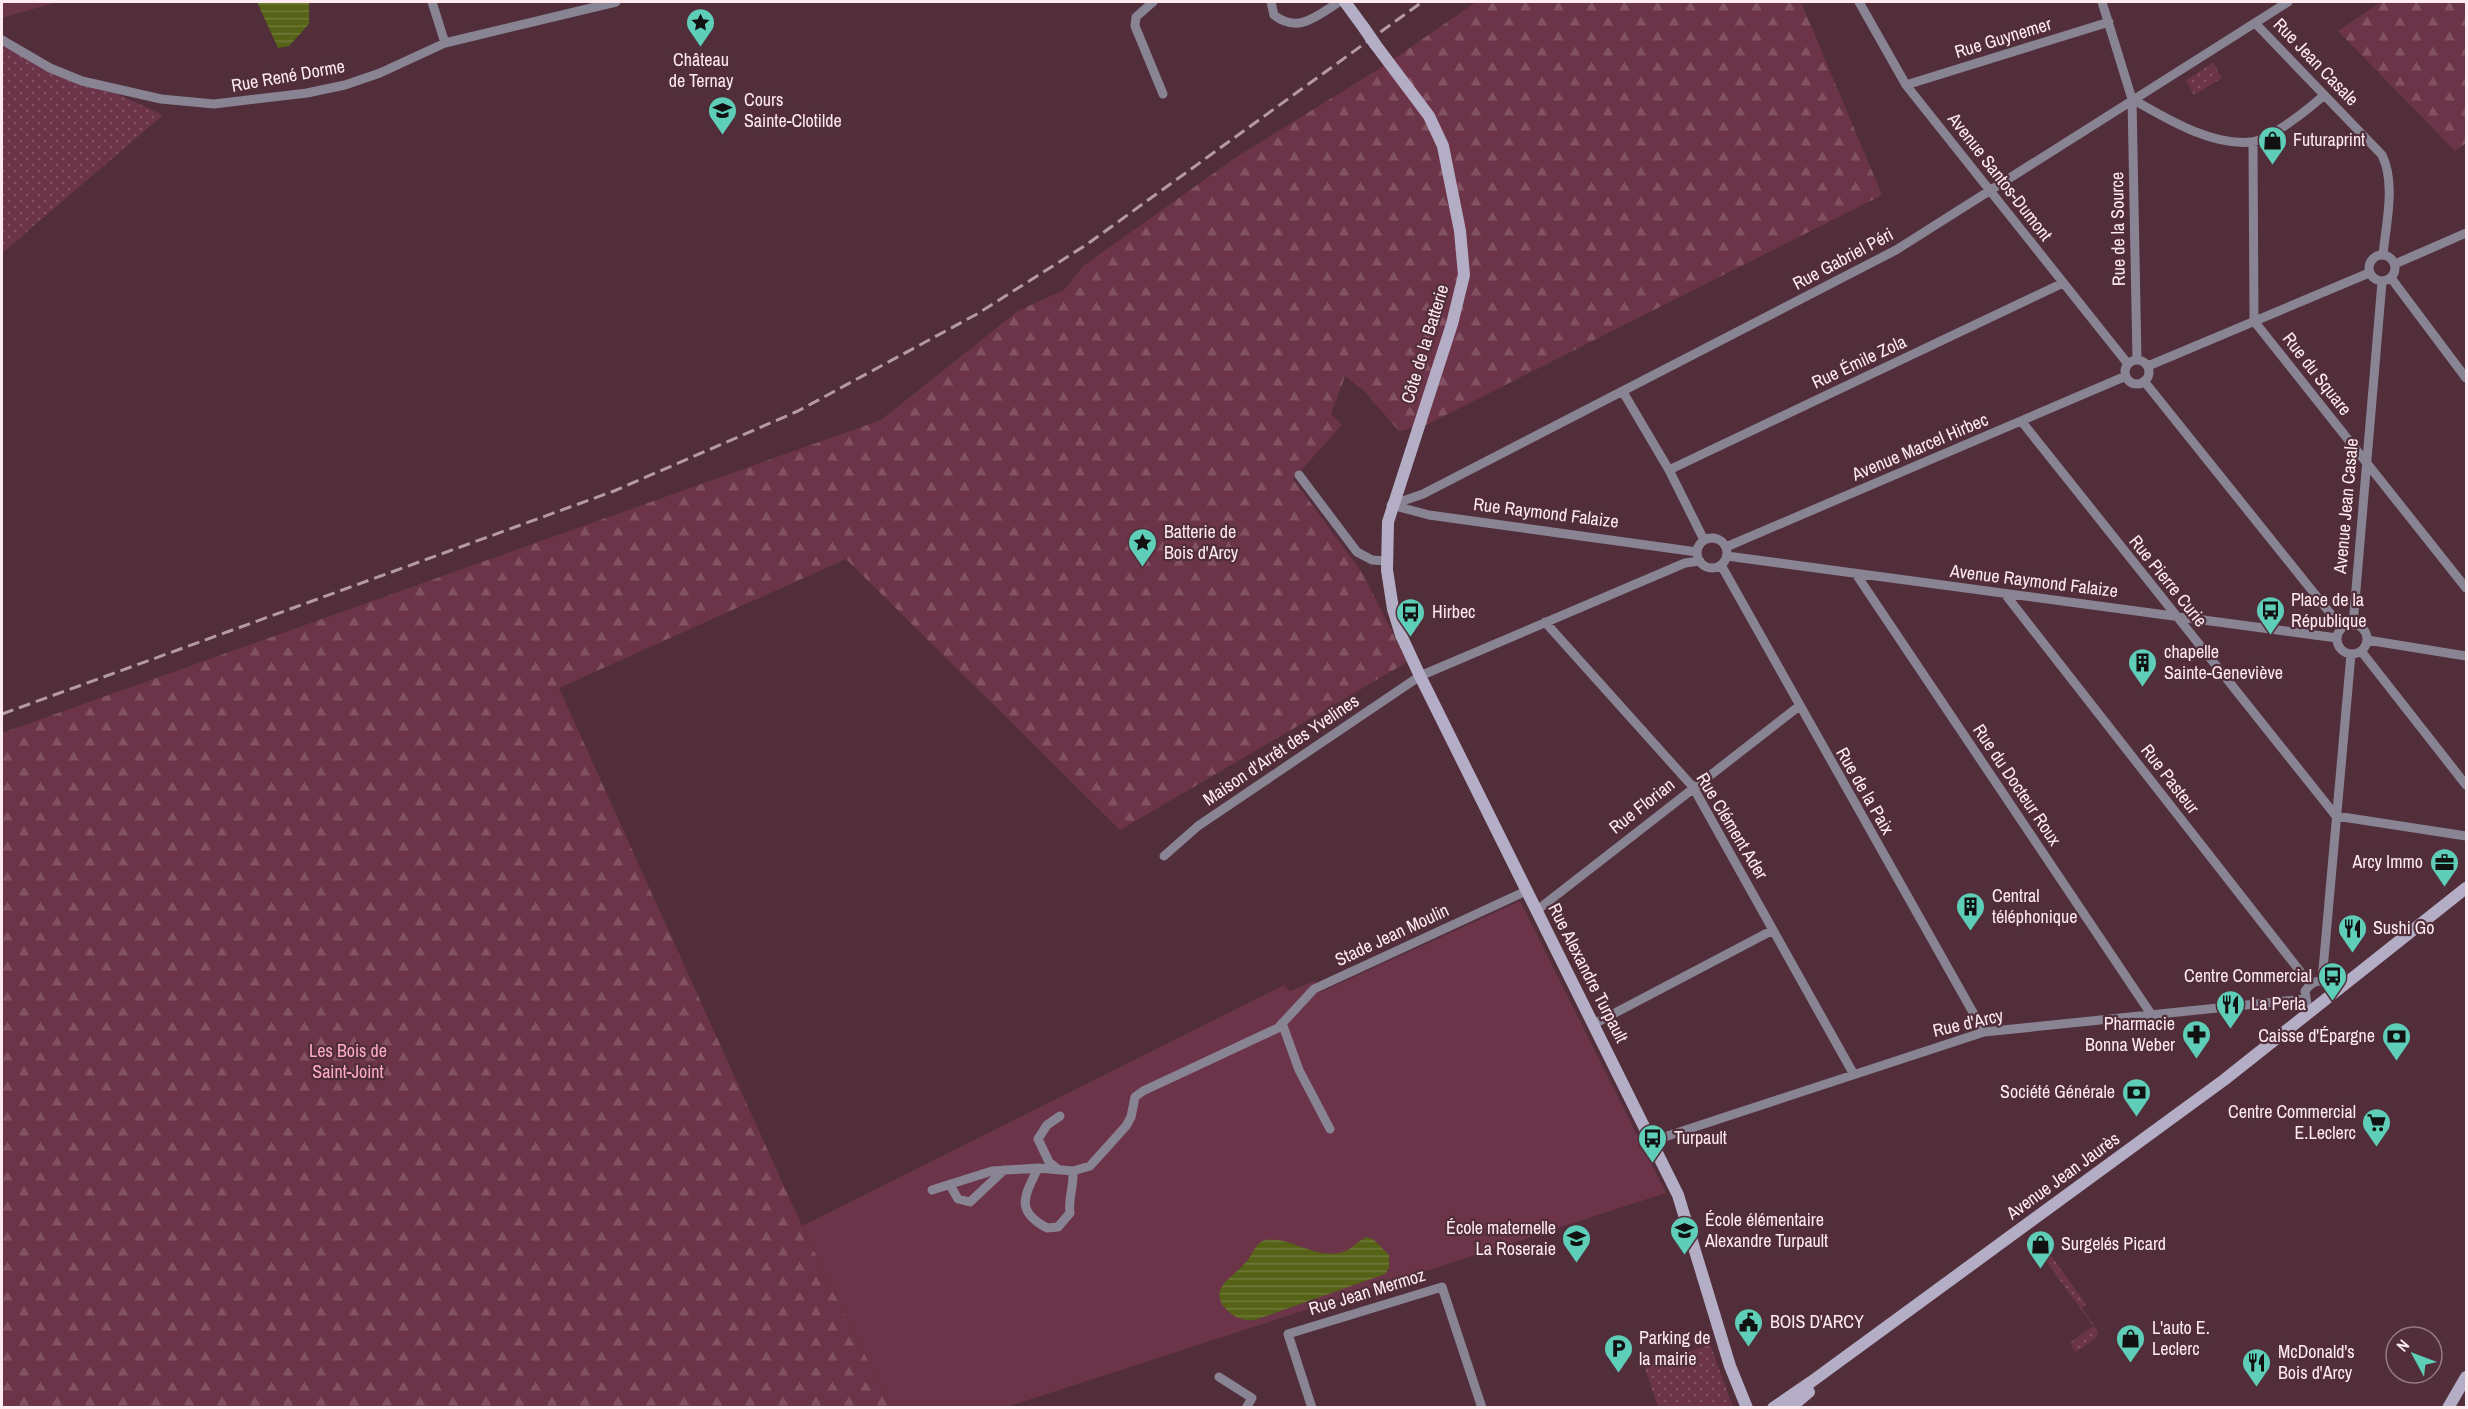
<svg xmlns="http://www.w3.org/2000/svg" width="2468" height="1409" font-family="'Archivo Narrow',sans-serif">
<defs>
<pattern id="grass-dots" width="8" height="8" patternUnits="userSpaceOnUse" patternTransform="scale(1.5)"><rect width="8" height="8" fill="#6c3448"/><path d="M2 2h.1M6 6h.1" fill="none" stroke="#825263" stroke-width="1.8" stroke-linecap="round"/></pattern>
<pattern id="forest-firs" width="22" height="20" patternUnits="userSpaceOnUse" patternTransform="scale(1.5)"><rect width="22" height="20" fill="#6c3448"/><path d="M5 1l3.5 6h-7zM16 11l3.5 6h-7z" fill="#825263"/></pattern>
<pattern id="water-rules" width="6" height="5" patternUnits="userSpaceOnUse" patternTransform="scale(1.5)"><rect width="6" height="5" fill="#566317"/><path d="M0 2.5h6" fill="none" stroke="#6f7a39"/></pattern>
</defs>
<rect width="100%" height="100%" fill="#512e3a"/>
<path fill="url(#grass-dots)" d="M2,41L163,115L2,253Z
M2213,63L2222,78L2194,95L2186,80Z
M2047,1250L2086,1304L2082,1308L2098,1332L2097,1337L2076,1352L2070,1343L2093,1326L2041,1254Z
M1710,1344L1733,1407H1658L1645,1368Z"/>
<path fill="url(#forest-firs)" d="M1476,2H1801L1882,195L1426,425L1399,431L1364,391L1345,376L1331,414L1342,425L1293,479L1363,574L1407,662L1120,830L846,559L559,688L802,1226L891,1407L2,1408V733L881,420L1018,311L1064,290L1083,266L1238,156L1385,65Z
M2381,2H2466V143L2455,151L2338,31Z"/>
<path fill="#6c3448" d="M2,2H57L2,18Z
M1520,901L1666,1193L1004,1408L891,1407L802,1226L1284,985L1290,991L1315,981L1321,992Z"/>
<path fill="url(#water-rules)" d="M257,2H309V24L289,46L278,48Z
M1366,1237L1373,1239L1389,1255V1268L1385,1274L1255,1320C1243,1321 1235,1318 1226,1309C1207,1288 1234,1277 1246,1262C1252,1256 1255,1244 1263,1241C1286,1233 1315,1261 1343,1252C1352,1249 1358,1241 1366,1237Z"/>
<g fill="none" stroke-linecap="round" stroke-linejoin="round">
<path stroke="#888494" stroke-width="9" d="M432,2L445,43
M1153,2L1136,17L1135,26L1163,94
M1271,2L1274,15C1298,34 1317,16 1339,2
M1859,2L1906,85L2128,364
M2102,2L2132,99L2137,360
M2255,23L2382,155C2396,184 2386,223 2383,255
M2,40L50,68L82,81L161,99L214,104L307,93L345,85L380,73L445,43L616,2
M1906,85L2109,22
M2132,99C2166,118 2210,146 2251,142C2270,140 2310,108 2324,95
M2253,142L2254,321L2466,588
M2369 268a13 13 0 1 1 26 0a13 13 0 1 1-26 0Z
M2395,264L2466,233
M2391,278L2466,378
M2125 372a12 12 0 1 1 24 0a12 12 0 1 1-24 0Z
M2148,366L2369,273
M2144,381L2342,628
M1623,392L1669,470L1704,540
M2022,422L2336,816L2466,836
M1669,470L2063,283
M1299,475L1357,552L1372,560L1387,561
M1391,505L1423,494L1896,250L2288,2
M1391,505L1429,515L1697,552
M1697 553a15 15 0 1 1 30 0a15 15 0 1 1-30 0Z
M1726,547L2126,376
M1727,556L2337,638
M1721,565L1984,1032
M1856,574L2151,1014
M2005,594L2310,984
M1545,622L1693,787L1853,1073
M2337 639a15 15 0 1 1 30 0a15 15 0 1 1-30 0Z
M2353,625L2382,282
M2367,640L2466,656
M2361,651L2466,785
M1164,856L1198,826L1420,676L1685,563L1700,561
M1536,911L1798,707
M2322,981L2351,654
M2307,1004L2305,991C2315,976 2325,980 2337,991
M1282,1023L1299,1070L1330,1129
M1594,1024L1773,930
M1652,1141L1984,1032L2305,999
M1038,1168C1024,1197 1015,1211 1047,1228L1058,1227L1070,1213C1068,1198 1074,1186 1073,1171
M1059,1170L1049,1162L1038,1139L1047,1125L1060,1116
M950,1185L958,1199L970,1202L1004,1170
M932,1190L992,1171L1038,1168L1073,1171L1090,1166L1126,1126L1131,1117L1135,1097L1143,1091L1278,1028L1314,989L1526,891
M1219,1377L1252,1398L1246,1408
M1312,1408L1288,1334L1442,1287L1482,1408"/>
<path stroke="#b4adc6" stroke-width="12" d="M1345,2L1364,28
M1375,44L1429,116L1443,146L1460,231L1464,275L1452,324L1388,522L1387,570L1393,609L1401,635L1420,676L1678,1195L1730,1366L1747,1408
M1773,1408L1811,1382L2224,1080L2466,888
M1790,1408L1809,1392
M2448,1408L2466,1377"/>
<path stroke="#b49aa2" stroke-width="3" stroke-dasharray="12 6" stroke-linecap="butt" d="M2,714L614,491L798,411L977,314L1086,245L1422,2"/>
<path stroke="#b4adc6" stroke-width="12" d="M1364,28L1375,44"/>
</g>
<defs>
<symbol id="sight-pin" viewBox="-11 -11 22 30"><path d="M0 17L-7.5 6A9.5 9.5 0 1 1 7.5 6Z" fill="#5eceb8" stroke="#512e3a"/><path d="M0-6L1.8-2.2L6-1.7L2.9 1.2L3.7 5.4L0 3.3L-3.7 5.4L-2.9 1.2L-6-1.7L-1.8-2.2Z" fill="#111"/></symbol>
<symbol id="school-pin" viewBox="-11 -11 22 30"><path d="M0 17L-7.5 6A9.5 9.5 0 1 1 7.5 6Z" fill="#5eceb8" stroke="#512e3a"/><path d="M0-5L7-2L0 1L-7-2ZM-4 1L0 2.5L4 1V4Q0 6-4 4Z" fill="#111"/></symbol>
<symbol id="shop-pin" viewBox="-11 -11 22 30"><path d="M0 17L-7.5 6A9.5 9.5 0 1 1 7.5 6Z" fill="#5eceb8" stroke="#512e3a"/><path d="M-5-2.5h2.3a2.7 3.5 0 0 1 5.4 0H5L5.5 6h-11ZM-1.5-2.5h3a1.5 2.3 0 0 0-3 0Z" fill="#111"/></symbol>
<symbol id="bus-pin" viewBox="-11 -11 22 30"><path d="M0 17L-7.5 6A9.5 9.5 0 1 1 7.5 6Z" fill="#5eceb8" stroke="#512e3a"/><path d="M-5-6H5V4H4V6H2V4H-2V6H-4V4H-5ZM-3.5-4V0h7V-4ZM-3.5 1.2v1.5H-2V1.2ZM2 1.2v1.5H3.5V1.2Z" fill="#111"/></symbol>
<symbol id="building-pin" viewBox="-11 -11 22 30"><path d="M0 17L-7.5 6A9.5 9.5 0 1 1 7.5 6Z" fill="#5eceb8" stroke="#512e3a"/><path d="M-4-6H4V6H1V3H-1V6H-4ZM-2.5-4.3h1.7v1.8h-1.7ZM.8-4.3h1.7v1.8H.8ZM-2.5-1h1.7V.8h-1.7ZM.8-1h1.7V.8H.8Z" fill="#111"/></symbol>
<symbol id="office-pin" viewBox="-11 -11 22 30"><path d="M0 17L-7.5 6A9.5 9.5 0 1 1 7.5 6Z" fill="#5eceb8" stroke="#512e3a"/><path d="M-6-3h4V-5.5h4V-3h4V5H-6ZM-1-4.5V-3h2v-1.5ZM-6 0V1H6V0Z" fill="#111"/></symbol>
<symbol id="restaurant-pin" viewBox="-11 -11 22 30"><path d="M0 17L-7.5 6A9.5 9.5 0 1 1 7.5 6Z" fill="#5eceb8" stroke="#512e3a"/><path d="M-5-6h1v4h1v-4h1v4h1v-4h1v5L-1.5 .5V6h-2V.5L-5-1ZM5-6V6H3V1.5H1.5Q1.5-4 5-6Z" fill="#111"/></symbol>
<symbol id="pharmacy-pin" viewBox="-11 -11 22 30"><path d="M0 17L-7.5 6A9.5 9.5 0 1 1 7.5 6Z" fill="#5eceb8" stroke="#512e3a"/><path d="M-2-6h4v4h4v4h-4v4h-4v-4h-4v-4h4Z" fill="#111"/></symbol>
<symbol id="bank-pin" viewBox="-11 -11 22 30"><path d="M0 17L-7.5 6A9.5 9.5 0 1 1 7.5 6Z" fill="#5eceb8" stroke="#512e3a"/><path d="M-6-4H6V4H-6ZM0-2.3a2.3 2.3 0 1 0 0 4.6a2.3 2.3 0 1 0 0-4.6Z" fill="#111"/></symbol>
<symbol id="supermarket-pin" viewBox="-11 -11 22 30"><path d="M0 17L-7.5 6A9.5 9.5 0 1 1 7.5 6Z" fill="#5eceb8" stroke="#512e3a"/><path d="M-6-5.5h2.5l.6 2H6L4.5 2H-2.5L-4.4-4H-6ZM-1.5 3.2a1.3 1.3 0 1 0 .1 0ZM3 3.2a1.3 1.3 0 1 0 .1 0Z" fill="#111"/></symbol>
<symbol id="civic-pin" viewBox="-11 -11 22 30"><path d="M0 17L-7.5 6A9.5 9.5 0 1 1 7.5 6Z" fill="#5eceb8" stroke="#512e3a"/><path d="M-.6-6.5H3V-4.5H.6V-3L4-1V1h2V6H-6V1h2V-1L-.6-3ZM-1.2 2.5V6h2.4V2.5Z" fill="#111"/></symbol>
<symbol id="parking-pin" viewBox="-11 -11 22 30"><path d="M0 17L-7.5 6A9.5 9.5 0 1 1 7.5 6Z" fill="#5eceb8" stroke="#512e3a"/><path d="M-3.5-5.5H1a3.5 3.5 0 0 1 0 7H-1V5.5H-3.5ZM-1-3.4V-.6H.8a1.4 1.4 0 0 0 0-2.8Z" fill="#111"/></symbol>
</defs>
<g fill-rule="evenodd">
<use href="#sight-pin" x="684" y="6" width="33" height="45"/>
<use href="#school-pin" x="706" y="94" width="33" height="45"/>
<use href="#shop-pin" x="2256" y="124" width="33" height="45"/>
<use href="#sight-pin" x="1126" y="526" width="33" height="45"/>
<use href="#bus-pin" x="2254" y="594" width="33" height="45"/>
<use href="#bus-pin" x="1394" y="596" width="33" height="45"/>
<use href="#building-pin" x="2126" y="646" width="33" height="45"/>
<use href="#office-pin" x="2428" y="846" width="33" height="45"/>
<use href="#building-pin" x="1954" y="890" width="33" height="45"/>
<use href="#restaurant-pin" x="2336" y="912" width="33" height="45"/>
<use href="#bus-pin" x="2316" y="960" width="33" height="45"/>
<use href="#restaurant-pin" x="2214" y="988" width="33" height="45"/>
<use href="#pharmacy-pin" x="2180" y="1018" width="33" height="45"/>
<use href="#bank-pin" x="2380" y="1020" width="33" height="45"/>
<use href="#bank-pin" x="2120" y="1076" width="33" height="45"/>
<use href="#supermarket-pin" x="2360" y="1106" width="33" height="45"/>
<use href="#bus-pin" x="1636" y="1122" width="33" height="45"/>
<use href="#school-pin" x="1668" y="1214" width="33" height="45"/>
<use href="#school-pin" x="1560" y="1222" width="33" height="45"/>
<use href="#shop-pin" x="2024" y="1228" width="33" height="45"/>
<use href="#civic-pin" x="1732" y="1306" width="33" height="45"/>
<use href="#shop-pin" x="2114" y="1322" width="33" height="45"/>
<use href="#parking-pin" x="1602" y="1332" width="33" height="45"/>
<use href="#restaurant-pin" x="2240" y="1346" width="33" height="45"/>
</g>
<g text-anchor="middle" stroke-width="4.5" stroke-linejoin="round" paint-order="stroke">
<g font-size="18" fill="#feebf0" stroke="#512e3a">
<text transform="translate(2003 38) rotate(-17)" y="6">Rue Guynemer</text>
<text transform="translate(2316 62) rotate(46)" y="6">Rue Jean Casale</text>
<text transform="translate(288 76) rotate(-10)" y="6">Rue René Dorme</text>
<text transform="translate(2000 177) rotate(52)" y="6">Avenue Santos-Dumont</text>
<text transform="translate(2118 229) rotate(-91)" y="6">Rue de la Source</text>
<text transform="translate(1843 259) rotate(-28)" y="6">Rue Gabriel Péri</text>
<text transform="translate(1425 344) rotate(-73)" y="6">Côte de la Batterie</text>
<text transform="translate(1859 362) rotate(-25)" y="6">Rue Émile Zola</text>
<text transform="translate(2317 374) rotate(52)" y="6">Rue du Square</text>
<text transform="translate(1920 447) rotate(-23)" y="6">Avenue Marcel Hirbec</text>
<text transform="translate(2346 506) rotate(-85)" y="6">Avenue Jean Casale</text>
<text transform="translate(1546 513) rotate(7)" y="6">Rue Raymond Falaize</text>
<text transform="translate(2034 581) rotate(7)" y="6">Avenue Raymond Falaize</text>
<text transform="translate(2168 581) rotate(51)" y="6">Rue Pierre Curie</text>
<text transform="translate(1281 750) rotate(-34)" y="6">Maison d'Arrêt des Yvelines</text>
<text transform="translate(2170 779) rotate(52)" y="6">Rue Pasteur</text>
<text transform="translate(2017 785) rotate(56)" y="6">Rue du Docteur Roux</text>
<text transform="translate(1865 791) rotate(60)" y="6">Rue de la Paix</text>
<text transform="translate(1642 806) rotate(-38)" y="6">Rue Florian</text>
<text transform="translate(1732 826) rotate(59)" y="6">Rue Clément Ader</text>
<text transform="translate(1392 935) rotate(-25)" y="6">Stade Jean Moulin</text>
<text transform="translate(1588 973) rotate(63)" y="6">Rue Alexandre Turpault</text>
<text transform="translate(1968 1023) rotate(-13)" y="6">Rue d'Arcy</text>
<text transform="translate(2063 1176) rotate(-36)" y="6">Avenue Jean Jaurès</text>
<text transform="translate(1367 1292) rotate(-17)" y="6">Rue Jean Mermoz</text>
</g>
<g font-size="18" fill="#feebf0" stroke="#512e3a" text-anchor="start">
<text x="701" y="66" text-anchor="middle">Château<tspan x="701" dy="21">de Ternay</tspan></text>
<text x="744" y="106">Cours<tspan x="744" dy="21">Sainte-Clotilde</tspan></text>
<text x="2293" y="146">Futuraprint</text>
<text x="1164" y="538">Batterie de<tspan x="1164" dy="21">Bois d'Arcy</tspan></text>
<text x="2291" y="606">Place de la<tspan x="2291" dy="21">République</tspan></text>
<text x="1432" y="618">Hirbec</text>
<text x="2164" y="658">chapelle<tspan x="2164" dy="21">Sainte-Geneviève</tspan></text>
<text x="2423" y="868" text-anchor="end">Arcy Immo</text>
<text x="1992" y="902">Central<tspan x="1992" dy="21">téléphonique</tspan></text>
<text x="2373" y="934">Sushi Go</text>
<text x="2312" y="982" text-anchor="end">Centre Commercial</text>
<text x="2251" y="1010">La Perla</text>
<text x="2175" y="1030" text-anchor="end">Pharmacie<tspan x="2175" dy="21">Bonna Weber</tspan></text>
<text x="2375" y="1042" text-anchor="end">Caisse d'Épargne</text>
<text x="2115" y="1098" text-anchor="end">Société Générale</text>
<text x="2356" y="1118" text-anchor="end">Centre Commercial<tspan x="2356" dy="21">E.Leclerc</tspan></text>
<text x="1674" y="1144">Turpault</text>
<text x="1705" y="1226">École élémentaire<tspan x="1705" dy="21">Alexandre Turpault</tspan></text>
<text x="1556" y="1234" text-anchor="end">École maternelle<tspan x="1556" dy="21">La Roseraie</tspan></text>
<text x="2061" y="1250">Surgelés Picard</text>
<text x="1770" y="1328">BOIS D'ARCY</text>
<text x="2152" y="1334">L'auto E.<tspan x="2152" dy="21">Leclerc</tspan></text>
<text x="1639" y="1344">Parking de<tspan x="1639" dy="21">la mairie</tspan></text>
<text x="2278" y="1358">McDonald's<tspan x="2278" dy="21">Bois d'Arcy</tspan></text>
</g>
<g font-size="18" fill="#feabc6" stroke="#512e3a">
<text x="348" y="1057">Les Bois de<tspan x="348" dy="21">Saint-Joint</tspan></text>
</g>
</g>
<rect width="2468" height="1409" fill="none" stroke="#feebf0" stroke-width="6"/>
<g transform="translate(2414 1355) rotate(311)"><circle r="28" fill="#512e3a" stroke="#967a83" stroke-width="1.5"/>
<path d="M0-4.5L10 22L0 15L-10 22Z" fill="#5eceb8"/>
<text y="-9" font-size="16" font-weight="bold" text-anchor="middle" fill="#feebf0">N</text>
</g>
</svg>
